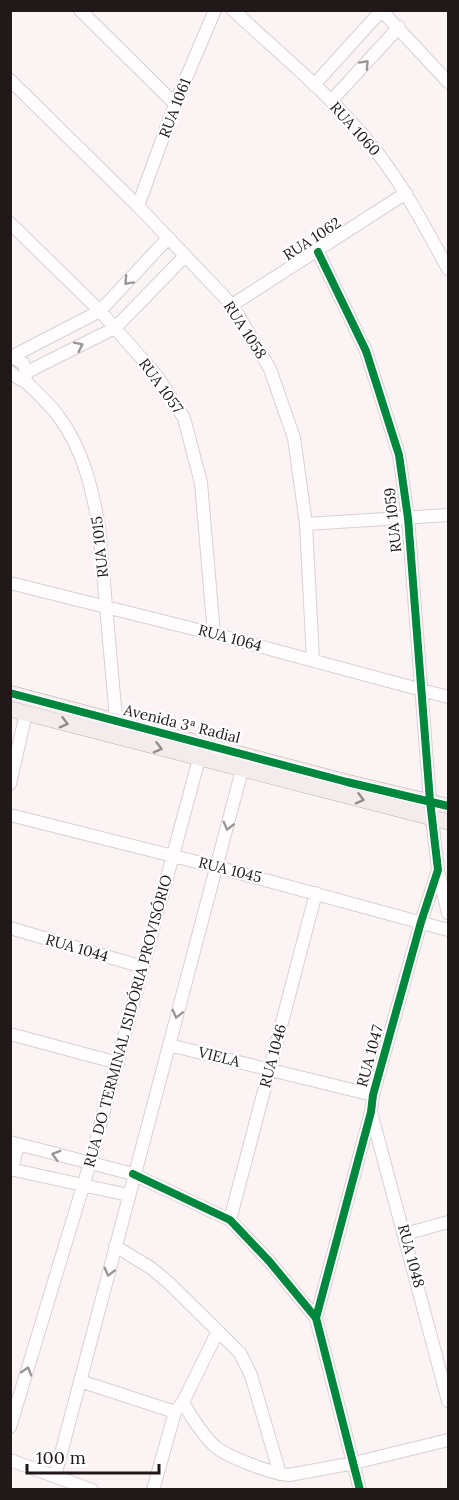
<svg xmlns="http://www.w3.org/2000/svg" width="459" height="1500" font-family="Lora,serif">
<rect width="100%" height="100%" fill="#fcf4f4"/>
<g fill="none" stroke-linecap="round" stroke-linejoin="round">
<defs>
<path id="minor" d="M80,10L175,104
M233,10C280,54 331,95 371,145C402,182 425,227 448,269
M381,10L448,82
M10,80L138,206L232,305L270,369L294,438L306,524L313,660
M314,85L381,11
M331,101L399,27
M138,206L175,104L215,10
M10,223L100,311L157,376L184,418L201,483L214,634
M232,305L406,193
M10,356L23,363L27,374L21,380L10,372
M13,356L100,311L168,238
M27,372L115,328L185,256
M23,379C35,391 49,403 59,417C83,449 92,488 99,527L117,730
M306,524L448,515
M10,583L214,634L448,697
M10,784L26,713
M10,815L217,867L448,930
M438,871L448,913
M10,928L143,967
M10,1034L118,1063
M169,1045L373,1095
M371,1112L448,1401
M10,1142L133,1174L230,1220L269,1261L316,1318L360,1490
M10,1169L128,1195
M12,1170L18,1144
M230,1220L316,893
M405,1234L448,1222
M115,1246L151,1268L169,1283L240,1353L251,1375L280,1474
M316,1318L371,1112L373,1095L421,922L438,870L430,801L408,518L399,455L366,351L318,252
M80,1381L175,1412
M183,1402C189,1414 207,1441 217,1448C231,1458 272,1474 289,1475L354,1463L448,1440
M10,1427L90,1163L199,759
M10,1460L92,1490
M55,1476L242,770
M153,1490L175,1412L183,1402L218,1331"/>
<path id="major" d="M10,693L347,782L448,806
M10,709L448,822"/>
</defs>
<use href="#minor" stroke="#d9d1d1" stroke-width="14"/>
<use href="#major" stroke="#beafb0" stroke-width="16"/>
<use href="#minor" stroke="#fffdfd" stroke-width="12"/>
<use href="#major" stroke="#f4ecec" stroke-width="15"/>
<defs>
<path id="cycleway" d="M10,693L347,782L448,806
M133,1174L230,1220L269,1261L316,1318L360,1490
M316,1318L371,1112L373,1095L421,922L438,870L430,801L408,518L399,455L366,351L318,252"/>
</defs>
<use href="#cycleway" stroke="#fff" stroke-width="11"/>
<use href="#cycleway" stroke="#00873e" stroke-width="8"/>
</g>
<defs><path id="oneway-chevron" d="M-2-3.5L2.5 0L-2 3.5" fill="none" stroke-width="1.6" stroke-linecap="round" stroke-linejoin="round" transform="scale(1.5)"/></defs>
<g stroke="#9b9696">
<use href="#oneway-chevron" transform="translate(365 64) rotate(-47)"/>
<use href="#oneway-chevron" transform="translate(128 281) rotate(133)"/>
<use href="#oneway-chevron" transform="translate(79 346) rotate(-26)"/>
<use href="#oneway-chevron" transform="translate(228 826) rotate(104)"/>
<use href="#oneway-chevron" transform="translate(177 1014) rotate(104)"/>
<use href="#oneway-chevron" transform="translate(56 1155) rotate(-164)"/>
<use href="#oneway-chevron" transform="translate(109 1272) rotate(105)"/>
<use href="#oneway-chevron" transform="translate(27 1371) rotate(-73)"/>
</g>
<g stroke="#958d8d">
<use href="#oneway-chevron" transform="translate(64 723) rotate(15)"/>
<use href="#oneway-chevron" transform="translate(158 748) rotate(15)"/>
<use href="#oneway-chevron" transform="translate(360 799) rotate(14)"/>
</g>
<g text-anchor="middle" stroke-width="4.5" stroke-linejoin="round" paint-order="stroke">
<g font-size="15" fill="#211919" stroke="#fff">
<text transform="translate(175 108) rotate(-69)" y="5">RUA 1061</text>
<text transform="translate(355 129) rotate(48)" y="5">RUA 1060</text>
<text transform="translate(312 239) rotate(-33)" y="5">RUA 1062</text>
<text transform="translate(245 330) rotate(57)" y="5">RUA 1058</text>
<text transform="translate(161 386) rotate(54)" y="5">RUA 1057</text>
<text transform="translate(393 520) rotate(-96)" y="5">RUA 1059</text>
<text transform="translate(100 547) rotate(-96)" y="5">RUA 1015</text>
<text transform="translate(230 638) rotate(15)" y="5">RUA 1064</text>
<text transform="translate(182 724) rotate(14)" y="5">Avenida 3ª Radial</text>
<text transform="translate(230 870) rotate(14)" y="5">RUA 1045</text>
<text transform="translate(77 948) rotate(16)" y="5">RUA 1044</text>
<text transform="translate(128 1021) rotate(-75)" y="5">RUA DO TERMINAL ISIDÓRIA PROVISÓRIO</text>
<text transform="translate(273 1056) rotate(-75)" y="5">RUA 1046</text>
<text transform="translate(370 1056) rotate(-75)" y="5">RUA 1047</text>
<text transform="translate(219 1057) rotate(14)" y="5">VIELA</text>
<text transform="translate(411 1256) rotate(75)" y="5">RUA 1048</text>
</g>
</g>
<rect width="459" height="1500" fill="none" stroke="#211919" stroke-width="24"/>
<path d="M27 1464v9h132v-9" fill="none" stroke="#211919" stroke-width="3"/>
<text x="36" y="1464" font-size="18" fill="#211919" stroke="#ffffff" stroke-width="4.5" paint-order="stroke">100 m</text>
</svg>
